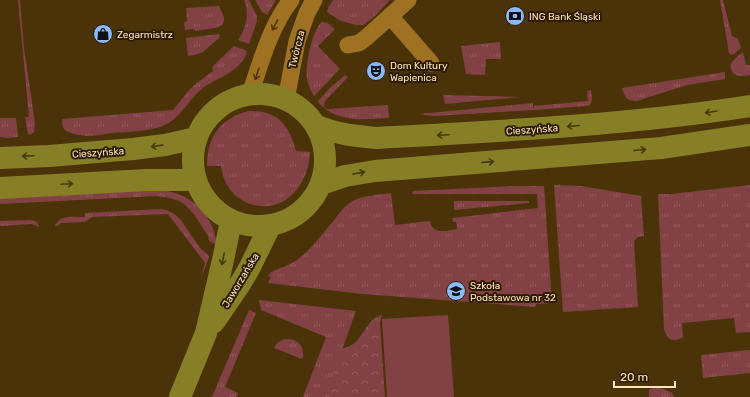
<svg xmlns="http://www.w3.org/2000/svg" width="750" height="397" font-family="Rubik,sans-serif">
<defs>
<pattern id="grass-tufts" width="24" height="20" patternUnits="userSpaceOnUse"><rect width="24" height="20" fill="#824145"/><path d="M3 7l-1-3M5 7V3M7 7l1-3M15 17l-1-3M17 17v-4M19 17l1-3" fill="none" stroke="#955c5e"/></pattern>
<pattern id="forest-crowns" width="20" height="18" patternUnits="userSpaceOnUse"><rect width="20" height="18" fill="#824145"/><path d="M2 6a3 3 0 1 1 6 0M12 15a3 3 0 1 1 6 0" fill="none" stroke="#955c5e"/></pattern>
</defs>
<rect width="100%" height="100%" fill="#4a3308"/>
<path fill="url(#grass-tufts)" d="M18,0H20L24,48L35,123L34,132L30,135L28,134L25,117H29Z
M244,0H249L257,16V21L249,44L238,40C246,28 250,14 244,0Z
M255,0H276L267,15L262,12Z
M333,0H390L375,16L363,25H357L341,21L327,12L328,8Z
M720,0H723L732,36L738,39L741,48L734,54L731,55L729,53Z
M218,6H219L224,17V21L222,25L218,27L215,28L196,31L192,29L185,30L184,22L187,21L186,8Z
M322,22L327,23L335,29L318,46L340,69L314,96C311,91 308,85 307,79C305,66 312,30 322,22Z
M219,34L220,37L203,52L194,55L188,56L186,38Z
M500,42L501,59H486L485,75L466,74L461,46Z
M234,46L247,51C246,56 244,60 240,64C230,75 216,79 204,87C189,98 182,117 165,125C152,131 127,132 113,133C104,134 95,136 86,136C80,135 70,134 65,130C62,127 62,123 62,119L173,110L190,89L197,83L213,71L212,68L213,66Z
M743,52L746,65H750V75C744,76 735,78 732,71C731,69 730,66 731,64C733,60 739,55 743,52Z
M725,72V79L687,85L637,101C626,101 625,97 622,88Z
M345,75L348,77L325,101L324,105L325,108L328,109L388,105L389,118C370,119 348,122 330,112C326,110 322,106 318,102L319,100L330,88Z
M591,90L592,99L590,105L586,106L535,110L434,116L419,114L533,103V108H534V106L588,101L587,91Z
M443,95L520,97L445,104Z
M248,111C277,110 289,124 296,151L310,152C309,184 285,215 250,204C239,200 230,192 225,181C223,177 222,171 221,166H207C207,138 219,119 248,111Z
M0,118H16L18,137L6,138L0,137Z
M554,185L581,186L641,196L644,236L638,237L634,241L638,307L563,312Z
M750,185V332L736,333L734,318L682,323L683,337C673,344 667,339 664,329L658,194H672Z
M515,186H544L552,303L536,304L535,307L362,294L268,283L271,277L268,276C273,269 279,269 286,266C290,264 294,262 297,260C312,249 323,233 335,219C340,212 347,203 355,200C366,195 379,195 391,193L395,225L430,221C432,235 447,231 457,229L456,222H453L452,218L538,208L537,194H412L413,191Z
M134,191C146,191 160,189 171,192C197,198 214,219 217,245L211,242L208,239L209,237C200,225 193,208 179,201C172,198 164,197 157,196L0,204V198Z
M454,201H529V203L454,210Z
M161,209C171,211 174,213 181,220L200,248L208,255L209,257L201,279L205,263L168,214L92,217L85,222L61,223L57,226H55C60,214 74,217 85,217V213Z
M32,220C36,221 38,222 39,227L32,224L0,226V221Z
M259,300L356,311L326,394L336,397H303L326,337L261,310Z
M249,310L256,313L225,387L238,393L236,397H212Z
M285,339C298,338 306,347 302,359L274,348C277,342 280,341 285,339Z
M750,350V373L703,378L701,355Z
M657,386L672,393L674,397H649V390L652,388Z"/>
<path fill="url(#forest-crowns)" d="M382,314L380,323L385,397H336L325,394L342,348C357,347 361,334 369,324C372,319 377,317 382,314Z"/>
<path fill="#824145" d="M448,315L454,397H387L382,319Z"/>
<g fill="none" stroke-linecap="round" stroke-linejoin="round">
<path stroke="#9f7223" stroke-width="17" d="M390,16L431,63
M348,45L359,43L367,37L408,0
M250,94C261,62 270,27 291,0
M286,100L297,41L307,13L314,0"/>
<path stroke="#877f26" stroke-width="22" d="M193 160a66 66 0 1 1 132 0a66 66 0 1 1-132 0Z
M315,125C335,134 355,136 376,138C501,131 626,125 750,106
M0,158L49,156L133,149L165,145L196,138
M321,184L345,176L375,171L661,148L750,135
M0,188L146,180H195
M214,322L240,284L250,267L270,226
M180,397L206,333L223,260L231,221"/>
</g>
<defs><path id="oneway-shaft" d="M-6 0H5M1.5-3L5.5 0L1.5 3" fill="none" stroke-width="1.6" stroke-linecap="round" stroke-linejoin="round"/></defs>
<g stroke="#4f350a">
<use href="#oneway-shaft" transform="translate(275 25) rotate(117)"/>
<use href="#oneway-shaft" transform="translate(257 74) rotate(108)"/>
</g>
<g stroke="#48390b">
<use href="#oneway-shaft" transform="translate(711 112) rotate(171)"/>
<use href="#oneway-shaft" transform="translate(573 126) rotate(175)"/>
<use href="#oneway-shaft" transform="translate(443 135) rotate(177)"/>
<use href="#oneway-shaft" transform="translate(157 146) rotate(171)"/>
<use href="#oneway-shaft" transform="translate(640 150) rotate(-5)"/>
<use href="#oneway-shaft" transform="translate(28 156) rotate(178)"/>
<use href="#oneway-shaft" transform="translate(488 162) rotate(-4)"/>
<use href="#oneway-shaft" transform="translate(359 173) rotate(-10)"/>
<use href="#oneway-shaft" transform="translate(67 184) rotate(-3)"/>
<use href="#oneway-shaft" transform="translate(223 259) rotate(102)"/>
</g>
<defs>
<symbol id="bank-disc" viewBox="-11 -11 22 22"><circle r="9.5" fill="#8cb9fc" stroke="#2d1b00"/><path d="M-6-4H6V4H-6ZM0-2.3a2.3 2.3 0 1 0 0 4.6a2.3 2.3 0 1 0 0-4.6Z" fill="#111"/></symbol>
<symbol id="shop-disc" viewBox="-11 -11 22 22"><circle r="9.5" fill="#8cb9fc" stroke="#2d1b00"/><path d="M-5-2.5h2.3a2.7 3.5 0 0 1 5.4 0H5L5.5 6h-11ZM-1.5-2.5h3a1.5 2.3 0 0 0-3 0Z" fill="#111"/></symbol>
<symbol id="theatre-disc" viewBox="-11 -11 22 22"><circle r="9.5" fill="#8cb9fc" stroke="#2d1b00"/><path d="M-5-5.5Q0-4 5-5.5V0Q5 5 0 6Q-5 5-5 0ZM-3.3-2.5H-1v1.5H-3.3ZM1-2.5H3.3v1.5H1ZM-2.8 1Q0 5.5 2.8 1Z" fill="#111"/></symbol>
<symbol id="school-disc" viewBox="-11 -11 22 22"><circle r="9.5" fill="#8cb9fc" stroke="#2d1b00"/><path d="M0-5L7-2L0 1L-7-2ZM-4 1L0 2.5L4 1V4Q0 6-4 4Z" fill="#111"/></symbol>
</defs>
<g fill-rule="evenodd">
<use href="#bank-disc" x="504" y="5" width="22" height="22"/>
<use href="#shop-disc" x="92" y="23" width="22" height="22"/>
<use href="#theatre-disc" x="365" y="60" width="22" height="22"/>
<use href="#school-disc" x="445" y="280" width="22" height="22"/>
</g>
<g text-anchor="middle" stroke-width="4" stroke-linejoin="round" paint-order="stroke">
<g font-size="10" fill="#fbe3bf" stroke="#2d1b00" text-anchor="start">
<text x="529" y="20">ING Bank Śląski</text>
<text x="117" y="38">Zegarmistrz</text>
<text x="390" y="69">Dom Kultury<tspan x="390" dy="12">Wapienica</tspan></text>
<text x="470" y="289">Szkoła<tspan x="470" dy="12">Podstawowa nr 32</tspan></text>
</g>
<g font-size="10" fill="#fbe3bf" stroke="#2d1b00">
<text transform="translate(296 49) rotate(-76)" y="4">Twórcza</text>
<text transform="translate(532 129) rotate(-4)" y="4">Cieszyńska</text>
<text transform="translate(98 152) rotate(-4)" y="4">Cieszyńska</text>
<text transform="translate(240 280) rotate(-59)" y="4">Jaworzańska</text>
</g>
</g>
<path d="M614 381v6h61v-6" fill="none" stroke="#fbe3bf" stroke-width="2"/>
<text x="620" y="381" font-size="12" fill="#fbe3bf" stroke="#2d1b00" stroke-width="3" paint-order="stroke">20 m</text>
</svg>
